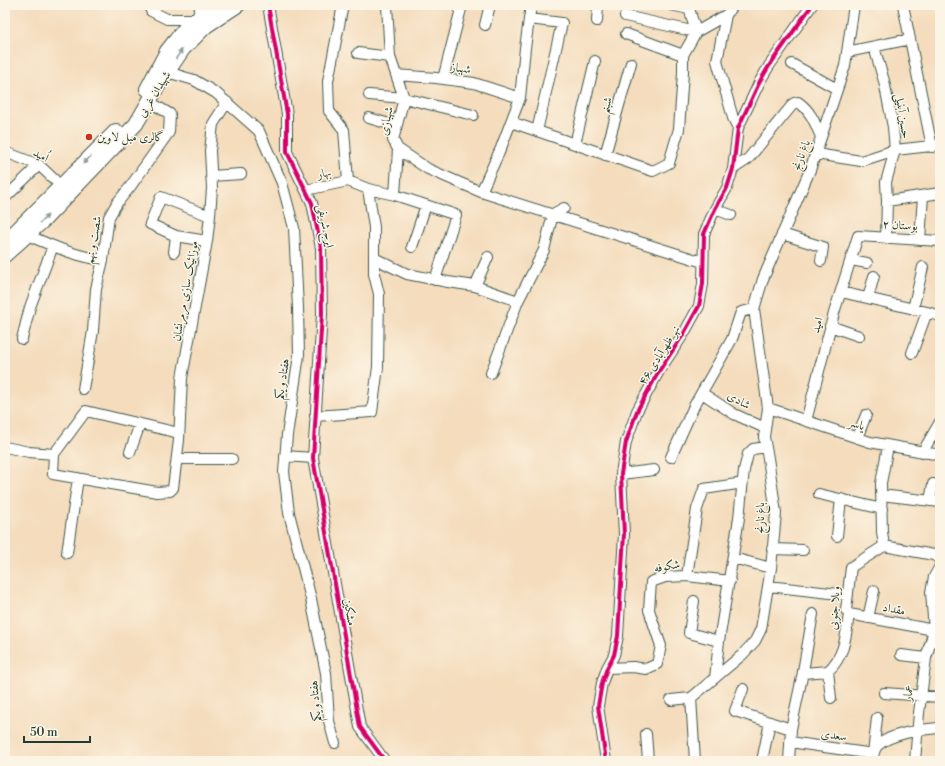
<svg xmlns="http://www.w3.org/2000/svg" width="945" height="766" font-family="'Libre Bodoni',Amiri,serif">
<rect width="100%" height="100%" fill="#fcf5e5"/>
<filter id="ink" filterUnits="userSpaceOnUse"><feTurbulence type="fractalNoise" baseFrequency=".025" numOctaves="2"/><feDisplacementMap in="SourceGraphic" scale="8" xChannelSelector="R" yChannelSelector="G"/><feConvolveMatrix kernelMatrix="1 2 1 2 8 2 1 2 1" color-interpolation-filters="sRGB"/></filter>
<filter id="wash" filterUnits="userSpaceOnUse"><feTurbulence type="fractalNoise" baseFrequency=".012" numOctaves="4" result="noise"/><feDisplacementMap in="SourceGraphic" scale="16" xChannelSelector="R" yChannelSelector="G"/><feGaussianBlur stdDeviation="0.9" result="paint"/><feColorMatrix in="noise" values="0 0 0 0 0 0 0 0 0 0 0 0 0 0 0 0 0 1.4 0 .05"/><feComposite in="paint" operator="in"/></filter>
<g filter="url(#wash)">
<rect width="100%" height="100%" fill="#f4dcbc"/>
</g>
<g filter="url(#ink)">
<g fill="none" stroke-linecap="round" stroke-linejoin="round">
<defs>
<path id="street" d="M150,5L151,11L167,19H197L201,5
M268,5L287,114V152L312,203L321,248L322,314L313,458L360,727L385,761
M343,5L328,81L329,111L344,130L348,181L368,189L395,195L456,215L435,280
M387,5L390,57L404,98L393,140L398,149L428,169L481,192L703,262
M671,5L689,9
M688,5L696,32
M734,5L726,15L717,61L733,118L738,128
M903,5L932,147
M625,16L696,32
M529,19L562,23L537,131
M597,21L598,5
M485,25L490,5
M626,34L683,55
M874,47L884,81L893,127L895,150L886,182L887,201L886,238
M847,52L910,39
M358,53L390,57
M792,64L837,89
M167,72L194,80L216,93L259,131L282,183L294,228L298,308L299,355L287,435L284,472L289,513L311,599L326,673L329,721L335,743
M396,75L436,78L474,83L520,98
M443,79L462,5
M369,95L404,98L473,115
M369,118L396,126
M511,122L653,171L669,163L679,129L683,73V55L696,32L726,15
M575,144L595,61
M5,152L39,165L61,186
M816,154L861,161L895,150L940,145
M605,155L631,63
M733,169L748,159L794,103L798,102C811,111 815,123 821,137
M211,176L241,174
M306,190L348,181
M481,192L501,148L520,98L525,48L531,5
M395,195L398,149
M5,198L39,165
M887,201L940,193
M715,209L731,215
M782,234L823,247L821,261
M27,235C53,246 74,256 103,260
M920,240L923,196
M207,241L176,236L150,224L161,197L210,216
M412,247L426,205
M174,252L176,236
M374,258L407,274L448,282L475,286L518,301
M851,260L867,263
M475,286L488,257
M841,292L927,312L940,316
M868,298L874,276
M913,309L923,267
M830,326L859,336
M22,339L30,307L53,246
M912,353L927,312
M491,373L518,301L544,250L553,214L564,208
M83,389L93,331L96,289L103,260L109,217L117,203L130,187L169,132L170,114L148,101
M702,393L734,414L765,428
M768,408L870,442L940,455
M315,416L372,412L378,367L379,294L374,274V227L368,189
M806,421L834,313L858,236L940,241
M857,438L866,415
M5,447L29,452L54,454
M130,452L140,424
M922,453L940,422
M54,454L53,474L157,492L170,491L173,488L179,440L182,378L207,241L210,216L212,188L210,151L213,124L227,102
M54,454L86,411L179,433
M285,456L313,458
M671,457L694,406L732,339L741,312L754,309
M177,459H232
M621,474L654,470
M819,494L882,509
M881,495L940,502
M930,501L933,484
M837,536L841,499
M884,546L934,555L940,559
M772,549L803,550
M67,553L78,478
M733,558L771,568
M687,576L730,581
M768,586L848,595
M694,601L689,633L719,641
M849,614L934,630
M868,618L874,591
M901,655L926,658
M607,668L633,667L646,669L657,664L661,646L649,610L651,582L665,577L687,576L697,509L704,489L737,484L742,486
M828,671L831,698
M802,677L813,614
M715,678L719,641L739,518L744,470L748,454L753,449L766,447
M743,689L735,711L791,729
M884,693L940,697
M671,700L691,698
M646,734L648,761
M790,742L873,754L877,718
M606,761L598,706L602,683L607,668L614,655L618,636L624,534L621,474L626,442L637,411L659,371L683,335L699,306L703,284L704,234L715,209L727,188L733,169L738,128L760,81L769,66L812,5
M695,761L691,698L742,655L755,641L761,629L771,568L776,513L768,458L764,437L768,408L754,309L763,279L810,170L845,66L854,5
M762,761L770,722
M789,761L791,729L802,677L804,673L828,671C845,656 846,635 849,614L846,610L851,567L884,546L882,532L881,483L888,446
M872,761C873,756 874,750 877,746C889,734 922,729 938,728
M915,761L919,713L926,658L934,630L931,592L934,577L940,566"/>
<path id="secondary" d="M147,89L167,51L186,27L219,5
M6,241L116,131
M5,255L45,219L136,124L158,86L183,49L206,26L238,5"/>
</defs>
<use href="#street" stroke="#3f5548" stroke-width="12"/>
<use href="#secondary" stroke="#3f5548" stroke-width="16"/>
<use href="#street" stroke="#fff" stroke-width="10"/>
<use href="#secondary" stroke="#fff" stroke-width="14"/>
<defs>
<path id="cycleway" d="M268,5L287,114V152L312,203L321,248L322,314L313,458L360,727L385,761
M606,761L598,706L602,683L607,668L614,655L618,636L624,534L621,474L626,442L637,411L659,371L683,335L699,306L703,284L704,234L715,209L727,188L733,169L738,128L760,81L769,66L812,5"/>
</defs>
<use href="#cycleway" stroke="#fcf5e5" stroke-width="6"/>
<use href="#cycleway" stroke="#d6006c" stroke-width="4"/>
</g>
<defs><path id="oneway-solid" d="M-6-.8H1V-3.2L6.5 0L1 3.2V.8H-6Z"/></defs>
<g fill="#8f9e9a">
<use href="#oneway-solid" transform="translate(179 54) rotate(-56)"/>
<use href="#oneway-solid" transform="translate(87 160) rotate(135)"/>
<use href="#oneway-solid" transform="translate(44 219) rotate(-44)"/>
</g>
</g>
<circle fill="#c8321e" stroke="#fcf5e5" stroke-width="1.5" cx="89" cy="137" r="4"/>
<g text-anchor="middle" stroke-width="3" stroke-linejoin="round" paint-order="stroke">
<g font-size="12" fill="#1f3d34" stroke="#fcf5e5">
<text transform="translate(461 68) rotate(8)" y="4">شهباز</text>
<text transform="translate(154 94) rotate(-58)" y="4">شهیدان غربی</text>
<text transform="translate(606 105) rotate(-74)" y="4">شبنم</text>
<text transform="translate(903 116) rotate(81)" y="4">حسین آبنیلی</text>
<text transform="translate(386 121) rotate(-79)" y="4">شهبازی</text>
<text transform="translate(41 155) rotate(29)" y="4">اُمید</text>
<text transform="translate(801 155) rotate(-70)" y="4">باغ نارنج</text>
<text transform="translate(324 173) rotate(-12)" y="4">بهار</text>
<text transform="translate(900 225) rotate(3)" y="4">بوستان ۲</text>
<text transform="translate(326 226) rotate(79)" y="4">ایرج شریفی</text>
<text transform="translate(93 240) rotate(-80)" y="4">شصت و نهم</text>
<text transform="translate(185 291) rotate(-80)" y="4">موزائیک سازی مرمرنشان</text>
<text transform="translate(817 325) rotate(-75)" y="4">امید</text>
<text transform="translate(659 355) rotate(-58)" y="4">نهر ظهرآبادی ۴۶</text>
<text transform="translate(282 379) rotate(-81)" y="4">هفتاد و یکم</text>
<text transform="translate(739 400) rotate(30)" y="4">شادی</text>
<text transform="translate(857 424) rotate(18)" y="4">یاسر</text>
<text transform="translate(760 518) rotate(-90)" y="4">باغ نارنج</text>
<text transform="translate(667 566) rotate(-10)" y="4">شکوفه</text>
<text transform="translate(834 608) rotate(-86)" y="4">ویلا جنوبی</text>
<text transform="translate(894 609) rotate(11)" y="4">مقداد</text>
<text transform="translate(350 612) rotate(80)" y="4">مشکین</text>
<text transform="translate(908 693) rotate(-82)" y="4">عمار</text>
<text transform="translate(315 701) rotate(-95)" y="4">هفتاد و یکم</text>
<text transform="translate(834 735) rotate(8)" y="4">سعدی</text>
</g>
<g font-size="12" fill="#1f3d34" stroke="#fcf5e5" text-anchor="start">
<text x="97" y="141">گالری مبل لاوین</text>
</g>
</g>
<rect width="945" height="766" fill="none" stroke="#fcf5e5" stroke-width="20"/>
<path d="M24 736v6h66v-6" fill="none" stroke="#1f3d34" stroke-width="2"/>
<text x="30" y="736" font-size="12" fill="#1f3d34" stroke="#fcf5e5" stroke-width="3" paint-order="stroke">50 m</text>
</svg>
